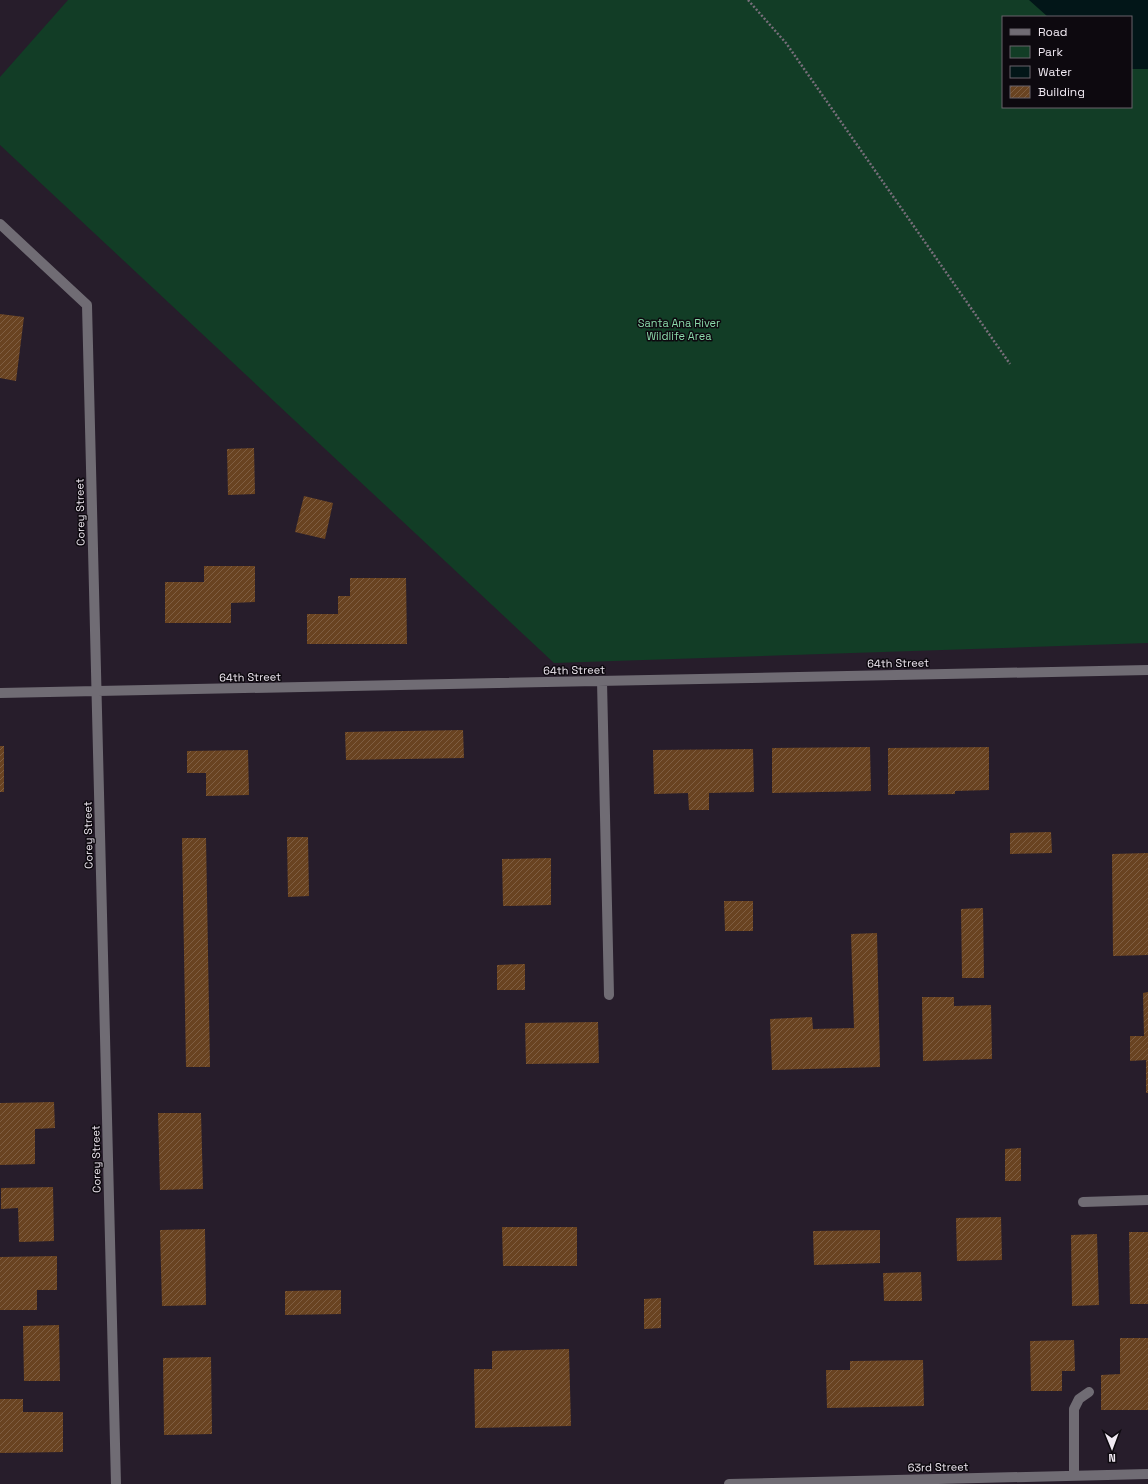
<svg xmlns="http://www.w3.org/2000/svg" width="1148" height="1484" font-family="'Space Grotesk',sans-serif">
<defs>
<pattern id="building-hatch" width="6" height="6" patternUnits="userSpaceOnUse"><rect width="6" height="6" fill="#694321"/><path d="M-1 1l2-2M0 6l6-6M5 7l2-2" fill="none" stroke="#7f5e42"/></pattern>
</defs>
<rect width="100%" height="100%" fill="#271d2b"/>
<path fill="#123d26" fill-rule="evenodd" d="M68,0H1148V643L554,663L0,145V77ZM1003,17H1131V107H1003Z"/>
<path fill="#021618" d="M1029,0H1148V69H1131V17H1048Z"/>
<path fill="url(#building-hatch)" d="M0,314L24,317L16,381L0,378Z
M254,448L255,494L228,495L227,449Z
M304,496L333,503L325,539L295,532Z
M204,566H255V602L231,603V623H165V582H204Z
M350,578H406L407,644H307V614H338V596H350Z
M463,730L464,758L346,760L345,732Z
M0,746H4V792H0Z
M870,747L871,791L772,793V748Z
M989,747V790L955,791V794L888,795V748Z
M753,749L754,792L709,793V810H689L688,793L654,794L653,750Z
M248,750L249,795L206,796V773H187V751Z
M1051,832L1052,853L1010,854V833Z
M287,837H308L309,896L288,897Z
M182,838H206L210,1067H186Z
M1148,853V955L1113,956L1112,854Z
M551,858V905L503,906L502,859Z
M724,901H753V931H725Z
M983,908L984,978H962L961,909Z
M877,933L880,1067L772,1070L770,1019L812,1017L813,1029L854,1028L851,934Z
M525,964V990H497V965Z
M1148,992V1093H1146V1060L1130,1061V1036H1144L1143,993Z
M922,997H954V1006L991,1005L992,1059L923,1061Z
M598,1022L599,1063L526,1064L525,1023Z
M54,1102L55,1128L35,1129V1164L0,1165V1103Z
M158,1113H201L203,1189L160,1190Z
M1021,1148V1181H1005V1149Z
M53,1187L54,1241L19,1242L18,1208L1,1209V1188Z
M1001,1217L1002,1260L957,1261L956,1218Z
M502,1227H577V1266H503Z
M205,1229L206,1305L162,1306L160,1230Z
M880,1230V1263L814,1265L813,1231Z
M1129,1232H1148V1304H1130Z
M1097,1234L1099,1305L1072,1306L1071,1235Z
M57,1256V1290H37V1310H0V1257Z
M921,1272L922,1301H884L883,1273Z
M341,1290V1314L285,1315V1291Z
M661,1298V1328L644,1329V1299Z
M59,1325L60,1381H24L23,1326Z
M1120,1338H1148V1410H1101V1375L1120,1374Z
M1074,1340L1075,1371H1062V1391H1031L1030,1341Z
M569,1349L571,1426L475,1428L474,1369H492V1351Z
M211,1357L212,1434L164,1435L163,1358Z
M923,1360L924,1406L827,1408L826,1370H850V1361Z
M0,1399H23V1412H63V1452L0,1453Z"/>
<g fill="none" stroke-linecap="round" stroke-linejoin="round">
<path stroke="#786f7b" stroke-width="2.5" stroke-dasharray="2 2" stroke-linecap="butt" d="M748,0L786,43L1010,364"/>
<path stroke="#706c74" stroke-width="10" d="M0,224L87,305L116,1484
M602,681L609,995
M0,693L1148,670
M1083,1202L1148,1200
M1074,1475V1409L1079,1399L1089,1392
M729,1484L1148,1474"/>
</g>
<g text-anchor="middle" stroke-width="3" stroke-linejoin="round" paint-order="stroke">
<g font-size="11" fill="#8bd9aa" stroke="#0d090f">
<text x="679" y="327">Santa Ana River<tspan x="679" dy="13">Wildlife Area</tspan></text>
</g>
<g font-size="11" fill="#f0e9f2" stroke="#0d090f">
<text transform="translate(80 512) rotate(-91)" y="4">Corey Street</text>
<text transform="translate(898 663) rotate(-1)" y="4">64th Street</text>
<text transform="translate(574 670) rotate(-1)" y="4">64th Street</text>
<text transform="translate(250 677) rotate(-1)" y="4">64th Street</text>
<text transform="translate(88 835) rotate(-91)" y="4">Corey Street</text>
<text transform="translate(96 1159) rotate(-91)" y="4">Corey Street</text>
<text transform="translate(938 1467) rotate(-1)" y="4">63rd Street</text>
</g>
</g>
<rect x="1002" y="16" width="130" height="92" fill="#0d090f" stroke="#68636a"/>
<rect x="1010" y="29" width="20" height="6" fill="#706c74" stroke="#68636a"/>
<text x="1038" y="36" font-size="12" fill="#f0e9f2">Road</text>
<rect x="1010" y="46" width="20" height="12" fill="#123d26" stroke="#68636a"/>
<text x="1038" y="56" font-size="12" fill="#f0e9f2">Park</text>
<rect x="1010" y="66" width="20" height="12" fill="#021618" stroke="#68636a"/>
<text x="1038" y="76" font-size="12" fill="#f0e9f2">Water</text>
<rect x="1010" y="86" width="20" height="12" fill="url(#building-hatch)" stroke="#68636a"/>
<text x="1038" y="96" font-size="12" fill="#f0e9f2">Building</text>
<g transform="translate(1112 1448) rotate(179)" stroke="#0d090f" stroke-width="3" paint-order="stroke">
<path d="M0-3L7 15L0 10L-7 15Z" fill="#f0e9f2"/>
<text y="-6" font-size="11" font-weight="bold" text-anchor="middle" fill="#f0e9f2">N</text>
</g>
</svg>
